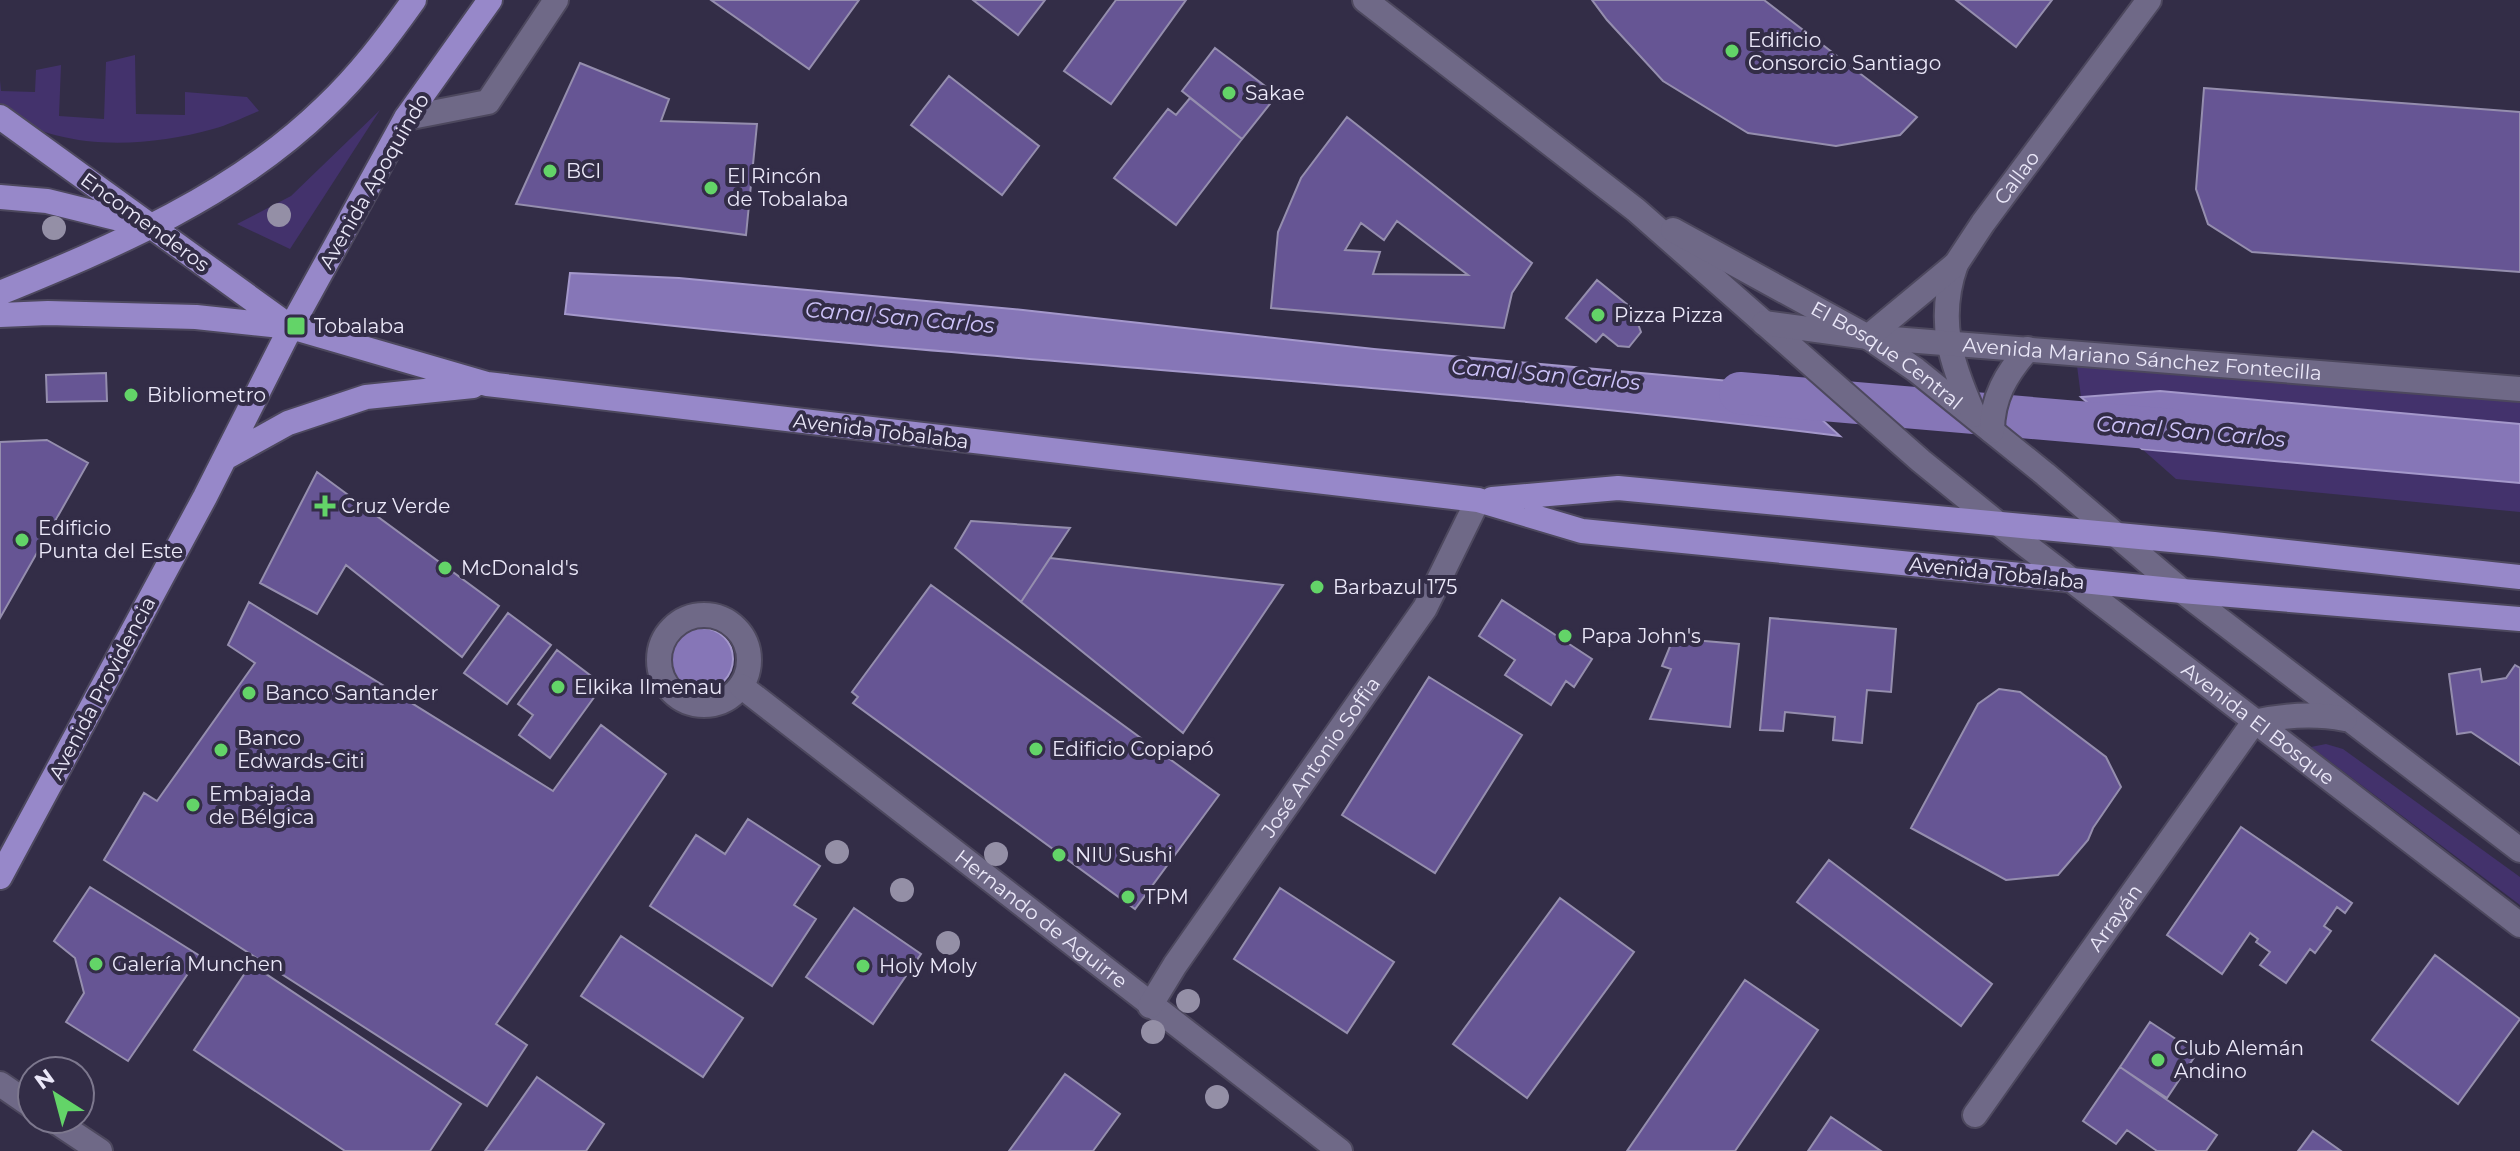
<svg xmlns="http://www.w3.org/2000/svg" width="2520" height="1151" font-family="Montserrat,sans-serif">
<rect width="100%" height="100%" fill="#332d47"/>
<path fill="#43326c" d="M135,55L136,114L185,115V92L247,97L259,111C244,117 228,125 213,129C144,148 61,152 0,110V80L1,91L35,92L36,70L61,65L59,116L104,119L106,62Z
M380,110L290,249L237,224L291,196Z
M2076,358L2520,398V424L2160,391L2081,397Z
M2142,449L2520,483V512L2176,479Z
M2326,744L2343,749L2520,877V905L2311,747Z"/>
<path fill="#8676b7" stroke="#a498cb" stroke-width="2" d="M570,273L679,278L1023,310L1374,349L1785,386L1840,436C1417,383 990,363 565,314Z
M2160,391L2520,424V483L2142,449L2081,397Z
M671 659a31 31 0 1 1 62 0a31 31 0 1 1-62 0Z"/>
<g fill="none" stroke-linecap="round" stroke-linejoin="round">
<path stroke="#8676b7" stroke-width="42" d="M1740,393L2172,430"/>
</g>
<path fill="#665594" stroke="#958eae" stroke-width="2" fill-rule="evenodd" d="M711,0H859L809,69Z
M973,0H1045L1018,35Z
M1116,0H1186L1111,104L1064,71Z
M1592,0H1764L1917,117L1900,135L1836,146L1748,133L1663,81L1607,20Z
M1956,0H2052L2016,47Z
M1215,48L1277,95L1242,139L1182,91Z
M580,63L669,99L661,121L757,124L746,235L516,204Z
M949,76L1039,146L1002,195L911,125Z
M2204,88L2520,112V272L2252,252L2208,224L2196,189Z
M1190,98L1242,139L1176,225L1114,178L1168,109L1176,115Z
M1347,117L1532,263L1512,293L1504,328L1271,308L1278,232L1301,178ZM1397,221L1468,275L1373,274L1380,252L1345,250L1361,223L1384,240Z
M1597,280L1629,306L1624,312L1638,324L1641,332L1629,347L1618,346L1603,334L1596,342L1566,318Z
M106,373L107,401L47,402L46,375Z
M47,440L88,463L0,618V442Z
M317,472L499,606L462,657L346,565L317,614L260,583Z
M971,521L1070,528L1021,602L955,548Z
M1050,558L1283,585L1183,733L1021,602Z
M931,585L1219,795L1135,909L853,703L858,697L852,692Z
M1502,600L1592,659L1574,687L1566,681L1551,705L1505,675L1515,660L1479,636Z
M249,602L553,791L601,725L666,774L496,1024L527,1045L487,1106L104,860L144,793L157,801L255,663L228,645Z
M508,613L551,645L507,704L464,673Z
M1770,618L1896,629L1891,692L1867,690L1862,743L1833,740L1835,717L1785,712L1783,731L1760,730Z
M1673,639L1686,645L1693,640L1739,644L1730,727L1650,719L1671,669L1662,666Z
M557,650L603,685L550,758L519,735L533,715L518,704Z
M2515,665L2520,668V765L2471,732L2457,734L2449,674L2480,669L2482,682L2506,678Z
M1429,677L1522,735L1435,873L1342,815Z
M1999,689L2020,692L2106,757L2121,787L2093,828L2088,840L2058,875L2006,880L1911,828L1978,704Z
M748,819L820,866L794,905L816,919L772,986L650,906L696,835L725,854Z
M2241,827L2352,903L2345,913L2337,907L2324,926L2331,931L2315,953L2310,949L2286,983L2260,965L2270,952L2256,942L2258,939L2250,933L2222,974L2167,935Z
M1829,860L1992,984L1961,1026L1797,902Z
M90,887L200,956L128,1061L66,1022L84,993L75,958L54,941Z
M1280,888L1394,962L1347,1033L1234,959Z
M1560,898L1634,952L1527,1098L1453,1044Z
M854,908L921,954L873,1024L806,977Z
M621,936L743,1018L703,1077L581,996Z
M2435,955L2520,1019L2458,1104L2372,1040Z
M251,964L461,1104L430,1151H345L194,1050Z
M1745,980L1818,1030L1735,1151H1627Z
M2150,1022L2197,1053L2167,1098L2120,1067Z
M2120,1067L2217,1135L2206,1151H2157L2127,1130L2116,1144L2083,1121Z
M1065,1074L1120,1114L1093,1151H1009Z
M537,1077L604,1124L586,1151H485Z
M1831,1117L1881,1151H1808Z
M2313,1131L2341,1151H2298Z"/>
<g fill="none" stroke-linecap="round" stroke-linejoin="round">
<defs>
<g id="minor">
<path id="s1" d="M1365,0L1636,210L1921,461L1996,522L2520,925"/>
<path d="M406,118L488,102L556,0"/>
<path id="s2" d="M1673,230L1868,337L1916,370L2045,474L2182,591L2520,850"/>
<path d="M1956,264C1936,320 1951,363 1974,415"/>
<path id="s3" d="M1764,323L1868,337L2520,389"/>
<path id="s4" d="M1868,337L1956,264L1983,223L2149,0"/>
<path d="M1992,431C1992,398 2006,374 2028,349"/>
<circle cx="704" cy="660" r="45"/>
<path id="s5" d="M741,686L1340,1151"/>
<path id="s6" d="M1150,1006L1175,965L1425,608L1478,500"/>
<path d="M0,1084L32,1106"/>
<path id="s7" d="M1975,1115L2254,722C2285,715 2314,713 2345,719"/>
<path d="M52,1119L100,1151"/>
</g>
<path id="major" d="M0,117L289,326
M0,197L47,201L136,223
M0,293C115,246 235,195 325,107C359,75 387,38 414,0
M0,315L48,313L196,317L291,327L487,384L1478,500L1582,531L2182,591L2520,619
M225,458L288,423L366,397L473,386
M1492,499L1618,488L2214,544L2520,577
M0,877L205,497L291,327L406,118L490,0"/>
</defs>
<use href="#minor" stroke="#4d485e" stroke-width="28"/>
<use href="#major" stroke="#4d485e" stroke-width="28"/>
<use href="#minor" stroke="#6f6987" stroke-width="24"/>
<use href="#major" stroke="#9788c9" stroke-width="24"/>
</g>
<g fill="#948fa6">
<circle cx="279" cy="215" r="12"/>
<circle cx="54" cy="228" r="12"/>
<circle cx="837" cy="852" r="12"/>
<circle cx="996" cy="854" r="12"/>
<circle cx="902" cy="890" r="12"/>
<circle cx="948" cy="943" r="12"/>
<circle cx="1188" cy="1001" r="12"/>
<circle cx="1153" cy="1032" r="12"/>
<circle cx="1217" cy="1097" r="12"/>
</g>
<g fill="#63d468" stroke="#332d47" stroke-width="3">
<circle cx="1732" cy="51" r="8"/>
<circle cx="1229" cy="93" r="8"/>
<circle cx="550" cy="171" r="8"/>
<circle cx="711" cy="188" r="8"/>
<circle cx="1598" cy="315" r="8"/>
<rect x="286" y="316" width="20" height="20" rx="4"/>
<circle cx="131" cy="395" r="8"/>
<path d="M321 494h8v8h8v8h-8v8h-8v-8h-8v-8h8z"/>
<circle cx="22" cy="540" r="8"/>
<circle cx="445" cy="568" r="8"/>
<circle cx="1317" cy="587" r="8"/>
<circle cx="1565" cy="636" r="8"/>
<circle cx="558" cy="687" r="8"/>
<circle cx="249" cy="693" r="8"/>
<circle cx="1036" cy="749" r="8"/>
<circle cx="221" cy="750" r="8"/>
<circle cx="193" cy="805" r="8"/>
<circle cx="1059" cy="855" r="8"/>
<circle cx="1128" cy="897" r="8"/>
<circle cx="96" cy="964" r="8"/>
<circle cx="863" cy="966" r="8"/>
<circle cx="2158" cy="1060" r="8"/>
</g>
<g text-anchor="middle" stroke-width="8" stroke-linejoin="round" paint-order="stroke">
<g font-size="20" fill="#ebe8f9" stroke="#332d47" text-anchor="start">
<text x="1748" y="47">Edificio<tspan x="1748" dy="23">Consorcio Santiago</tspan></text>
<text x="1245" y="100">Sakae</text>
<text x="566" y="178">BCI</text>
<text x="727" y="183">El Rincón<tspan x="727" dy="23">de Tobalaba</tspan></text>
<text x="1614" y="322">Pizza Pizza</text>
<text x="314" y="333">Tobalaba</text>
<text x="147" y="402">Bibliometro</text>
<text x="341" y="513">Cruz Verde</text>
<text x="38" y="535">Edificio<tspan x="38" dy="23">Punta del Este</tspan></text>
<text x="461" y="575">McDonald's</text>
<text x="1333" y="594">Barbazul 175</text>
<text x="1581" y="643">Papa John's</text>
<text x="574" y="694">Elkika Ilmenau</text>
<text x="265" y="700">Banco Santander</text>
<text x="237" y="745">Banco<tspan x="237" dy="23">Edwards-Citi</tspan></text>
<text x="1052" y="756">Edificio Copiapó</text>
<text x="209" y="801">Embajada<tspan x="209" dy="23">de Bélgica</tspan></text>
<text x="1075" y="862">NIU Sushi</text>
<text x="1144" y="904">TPM</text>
<text x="112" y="971">Galería Munchen</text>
<text x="879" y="973">Holy Moly</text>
<text x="2174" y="1055">Club Alemán<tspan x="2174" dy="23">Andino</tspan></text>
</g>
<g font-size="20" fill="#ebe8f9" stroke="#332d47">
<text dy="7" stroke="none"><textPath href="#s4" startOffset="220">Callao</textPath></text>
<text transform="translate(374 181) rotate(-60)" y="7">Avenida Apoquindo</text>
<text transform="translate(145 222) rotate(36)" y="7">Encomenderos</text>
<text dy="7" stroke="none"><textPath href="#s2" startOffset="248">El Bosque Central</textPath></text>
<text dy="7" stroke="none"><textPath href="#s3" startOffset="380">Avenida Mariano Sánchez Fontecilla</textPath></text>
<text transform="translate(881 431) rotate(7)" y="7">Avenida Tobalaba</text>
<text transform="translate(1997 573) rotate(6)" y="7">Avenida Tobalaba</text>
<text transform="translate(102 688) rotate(-62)" y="7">Avenida Providencia</text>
<text dy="7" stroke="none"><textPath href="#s1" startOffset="1150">Avenida El Bosque</textPath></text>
<text dy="7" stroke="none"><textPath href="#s6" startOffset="302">José Antonio Soffia</textPath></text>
<text dy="7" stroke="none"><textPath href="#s7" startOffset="242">Arrayán</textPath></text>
<text dy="7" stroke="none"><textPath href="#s5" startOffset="380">Hernando de Aguirre</textPath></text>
</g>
<g font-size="22" font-style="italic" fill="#cdc2f9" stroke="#332d47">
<text transform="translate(900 317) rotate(5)" y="8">Canal San Carlos</text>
<text transform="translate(1546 374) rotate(5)" y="8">Canal San Carlos</text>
<text transform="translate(2191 431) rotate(5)" y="8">Canal San Carlos</text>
</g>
</g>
<g transform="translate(56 1095) rotate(324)"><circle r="38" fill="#332d47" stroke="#7d788e" stroke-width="2"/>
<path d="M0-6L14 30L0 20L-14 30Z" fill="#63d468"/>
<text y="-12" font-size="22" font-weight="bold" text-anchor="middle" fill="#ebe8f9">N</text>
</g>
</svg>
